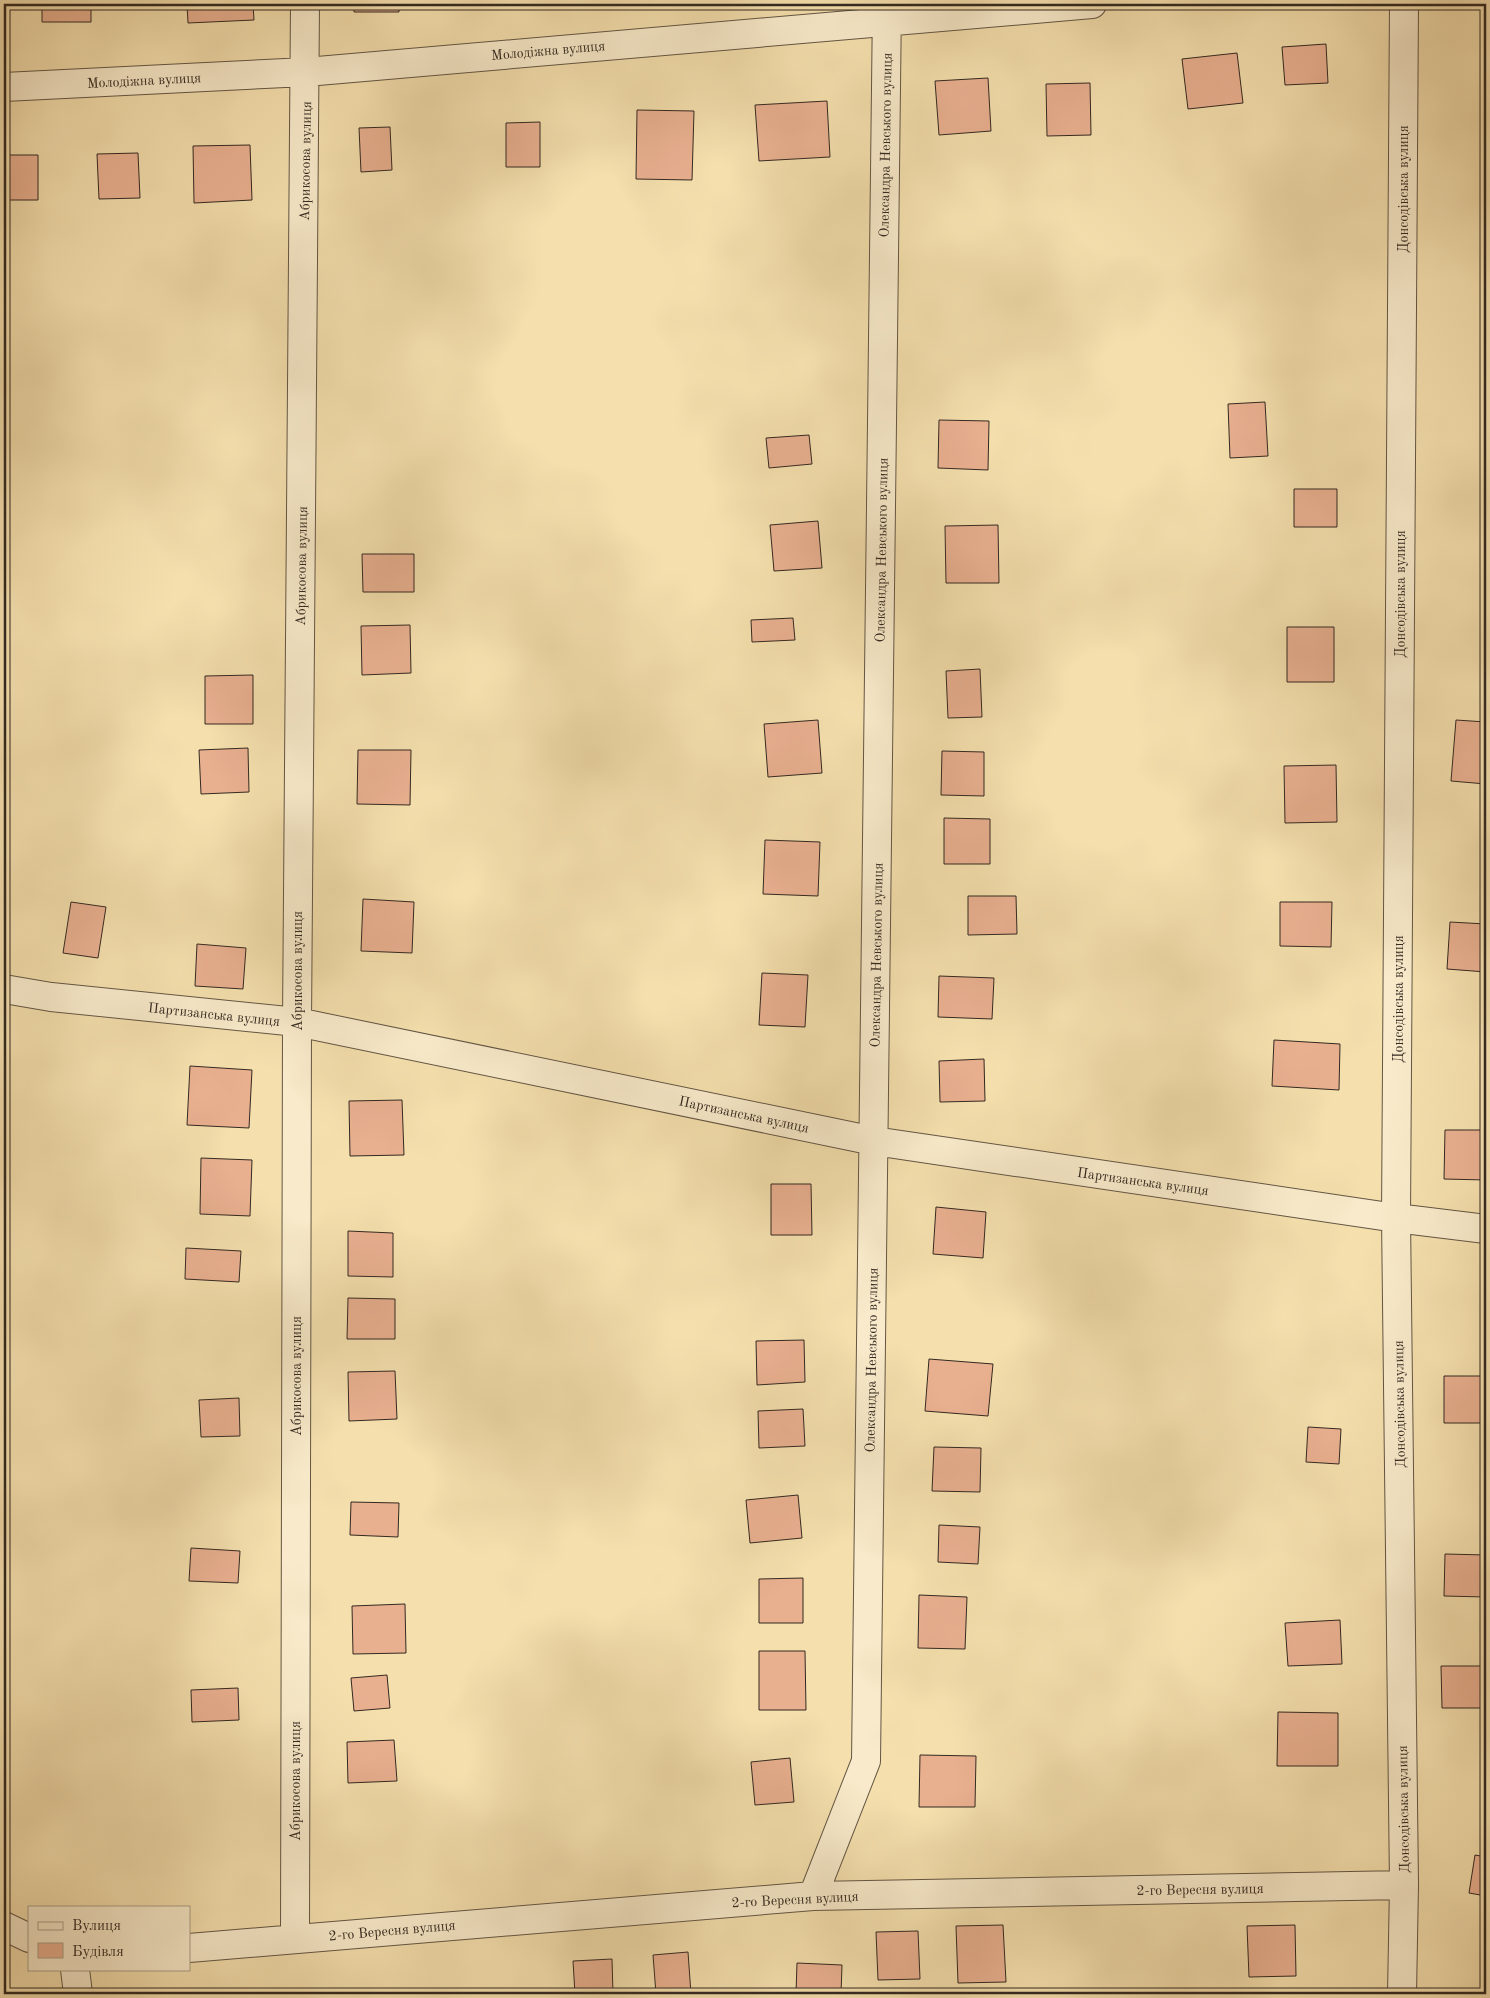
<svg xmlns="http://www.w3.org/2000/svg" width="1490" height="1998" font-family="'Old Standard TT',serif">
<rect width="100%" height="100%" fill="#f4dfad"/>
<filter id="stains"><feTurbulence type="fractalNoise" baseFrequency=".004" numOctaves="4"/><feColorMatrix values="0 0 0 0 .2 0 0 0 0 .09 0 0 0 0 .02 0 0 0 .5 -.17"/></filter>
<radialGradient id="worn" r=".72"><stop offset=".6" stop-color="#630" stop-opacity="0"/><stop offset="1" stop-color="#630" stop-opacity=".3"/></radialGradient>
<path fill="#e9b090" stroke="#332921" d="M42,4H91V22H42Z
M187,4H253L254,20L188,23Z
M354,4H399V12H354Z
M1326,44L1328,83L1285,85L1282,47Z
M1237,53L1243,103L1188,109L1182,59Z
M988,78L991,131L939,135L935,81Z
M1090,83L1091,135L1047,136L1046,84Z
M827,101L830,157L759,161L755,105Z
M637,110L694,111L692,180L636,179Z
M540,122V167H506V123Z
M390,127L392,170L361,172L359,128Z
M250,145L252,200L194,203L193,146Z
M138,153L140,198L99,199L97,154Z
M4,155H38V200H4Z
M1265,402L1268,456L1230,458L1228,404Z
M939,420L989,421L988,470L938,468Z
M809,435L812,464L769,468L766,438Z
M1294,489H1337V527H1294Z
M818,521L822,568L774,571L770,525Z
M998,525L999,583H946L945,526Z
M362,554H414V592H363Z
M793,618L795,640L752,642L751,620Z
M410,625L411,673L362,675L361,626Z
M1287,627H1334V682H1287Z
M980,669L982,717L948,718L946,671Z
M253,675V724H205V676Z
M818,720L822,773L768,777L764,724Z
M1456,720L1486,722V784L1451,781Z
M248,748L249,792L201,794L199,750Z
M358,750H411L410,805L357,804Z
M942,751L984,752V796L941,795Z
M1336,765L1337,822L1285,823L1284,766Z
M944,818L990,819V864H944Z
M765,840L820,842L818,896L763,894Z
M968,896H1016L1017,934L968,935Z
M363,899L414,902L412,953L361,951Z
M71,902L106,907L98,958L63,953Z
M1280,902H1332L1331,947L1280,946Z
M1450,922L1486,924V972L1447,969Z
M197,944L246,948L243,989L195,986Z
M762,973L808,975L805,1027L759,1025Z
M939,976L994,978L992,1019L938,1017Z
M1274,1040L1340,1044L1339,1090L1272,1086Z
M984,1059L985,1101L940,1102L939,1061Z
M190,1066L252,1070L249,1128L187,1125Z
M402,1100L404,1155L350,1156L349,1101Z
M1445,1130H1486V1180L1444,1179Z
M201,1158L252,1160L250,1216L200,1214Z
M771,1184H811L812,1235H771Z
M936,1207L986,1212L983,1258L933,1254Z
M348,1231L393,1233V1277L348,1276Z
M186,1248L241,1251L239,1282L185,1279Z
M348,1298L395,1299V1339H347Z
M804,1340L805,1382L757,1385L756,1341Z
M929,1359L993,1364L988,1416L925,1411Z
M395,1371L397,1419L349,1421L348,1372Z
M1444,1376H1486V1423H1444Z
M239,1398L240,1436L201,1437L199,1400Z
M803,1409L805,1446L759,1448L758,1411Z
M1308,1427L1341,1429L1339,1464L1306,1462Z
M934,1447L981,1448L980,1492L932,1491Z
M798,1495L802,1538L750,1543L746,1500Z
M351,1502L399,1503L398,1537L350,1535Z
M939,1525L980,1527L978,1564L938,1562Z
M191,1548L240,1551L238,1583L189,1581Z
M1445,1554L1486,1555V1597L1444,1596Z
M803,1578V1623H759V1579Z
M919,1595L967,1597L965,1649L918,1648Z
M405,1604L406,1653L353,1654L352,1606Z
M1340,1620L1342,1664L1288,1666L1285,1623Z
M759,1651H805L806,1710H759Z
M1441,1666H1486V1708H1442Z
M387,1675L390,1708L354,1711L351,1678Z
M238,1688L239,1720L192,1722L191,1690Z
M1278,1712L1338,1713V1766H1277Z
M394,1740L397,1781L348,1783L347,1742Z
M920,1755L976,1756L975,1807H919Z
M790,1758L794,1802L755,1805L751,1762Z
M1475,1855L1486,1857V1896L1469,1893Z
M1003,1925L1006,1982L958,1983L956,1926Z
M1295,1925L1296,1976L1249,1977L1247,1926Z
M918,1931L920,1979L878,1980L876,1932Z
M688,1952L691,1994H656L653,1955Z
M612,1959L613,1994H575L573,1961Z
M797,1963L842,1965L841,1994H796Z"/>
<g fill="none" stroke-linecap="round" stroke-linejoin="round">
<defs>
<path id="street" d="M4,87L306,72L1092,4
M4,989L51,997L297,1022L874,1141L1396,1218L1486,1229
M813,1896L866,1761L887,4
M4,1926L29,1938
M295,1938L297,1022L305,4
M189,1948L813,1896L1404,1885
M75,1969L78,1994
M1402,1994L1404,1885L1396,1218L1404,4"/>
</defs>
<use href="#street" stroke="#635644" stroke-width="30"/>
<use href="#street" stroke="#f8eaca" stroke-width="28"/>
</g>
<g text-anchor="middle" stroke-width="4.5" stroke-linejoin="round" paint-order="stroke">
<g font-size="14" fill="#332921" stroke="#f8eaca">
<text transform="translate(548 50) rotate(-5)" y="5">Молодіжна вулиця</text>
<text transform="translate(144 80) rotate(-3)" y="5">Молодіжна вулиця</text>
<text transform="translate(885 145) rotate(-89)" y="5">Олександра Невського вулиця</text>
<text transform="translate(305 161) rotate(-89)" y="5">Абрикосова вулиця</text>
<text transform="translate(1403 189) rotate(-90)" y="5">Донсодівська вулиця</text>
<text transform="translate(881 550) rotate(-89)" y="5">Олександра Невського вулиця</text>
<text transform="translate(301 566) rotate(-89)" y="5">Абрикосова вулиця</text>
<text transform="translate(1400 594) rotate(-90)" y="5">Донсодівська вулиця</text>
<text transform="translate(876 955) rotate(-89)" y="5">Олександра Невського вулиця</text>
<text transform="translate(297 971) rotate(-90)" y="5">Абрикосова вулиця</text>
<text transform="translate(1398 999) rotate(-90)" y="5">Донсодівська вулиця</text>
<text transform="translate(214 1014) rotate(6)" y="5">Партизанська вулиця</text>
<text transform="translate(744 1114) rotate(12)" y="5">Партизанська вулиця</text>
<text transform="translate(1143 1181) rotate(8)" y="5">Партизанська вулиця</text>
<text transform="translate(871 1360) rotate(-89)" y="5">Олександра Невського вулиця</text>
<text transform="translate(296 1376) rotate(-90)" y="5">Абрикосова вулиця</text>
<text transform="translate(1399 1404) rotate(-91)" y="5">Донсодівська вулиця</text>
<text transform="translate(295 1781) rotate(-90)" y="5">Абрикосова вулиця</text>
<text transform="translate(1403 1809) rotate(-91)" y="5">Донсодівська вулиця</text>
<text transform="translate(1200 1889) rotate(-1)" y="5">2-го Вересня вулиця</text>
<text transform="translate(795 1899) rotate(-3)" y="5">2-го Вересня вулиця</text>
<text transform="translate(392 1930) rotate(-5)" y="5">2-го Вересня вулиця</text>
</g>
</g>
<rect width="1490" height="1998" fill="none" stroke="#f4dfad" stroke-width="20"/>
<rect x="5" y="5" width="1480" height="1988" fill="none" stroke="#332921" stroke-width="2.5"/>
<rect x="10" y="10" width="1470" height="1978" fill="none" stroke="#332921"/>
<rect x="28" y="1906" width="162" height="65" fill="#f8eaca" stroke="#a99d86"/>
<rect x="38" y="1922" width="25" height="8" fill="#f8eaca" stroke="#a99d86"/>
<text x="72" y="1930" font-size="15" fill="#332921">Вулиця</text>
<rect x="38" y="1943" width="25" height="15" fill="#e9b090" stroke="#a99d86"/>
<text x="72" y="1956" font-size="15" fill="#332921">Будівля</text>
<rect width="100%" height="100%" filter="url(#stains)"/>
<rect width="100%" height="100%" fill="url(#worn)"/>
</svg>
